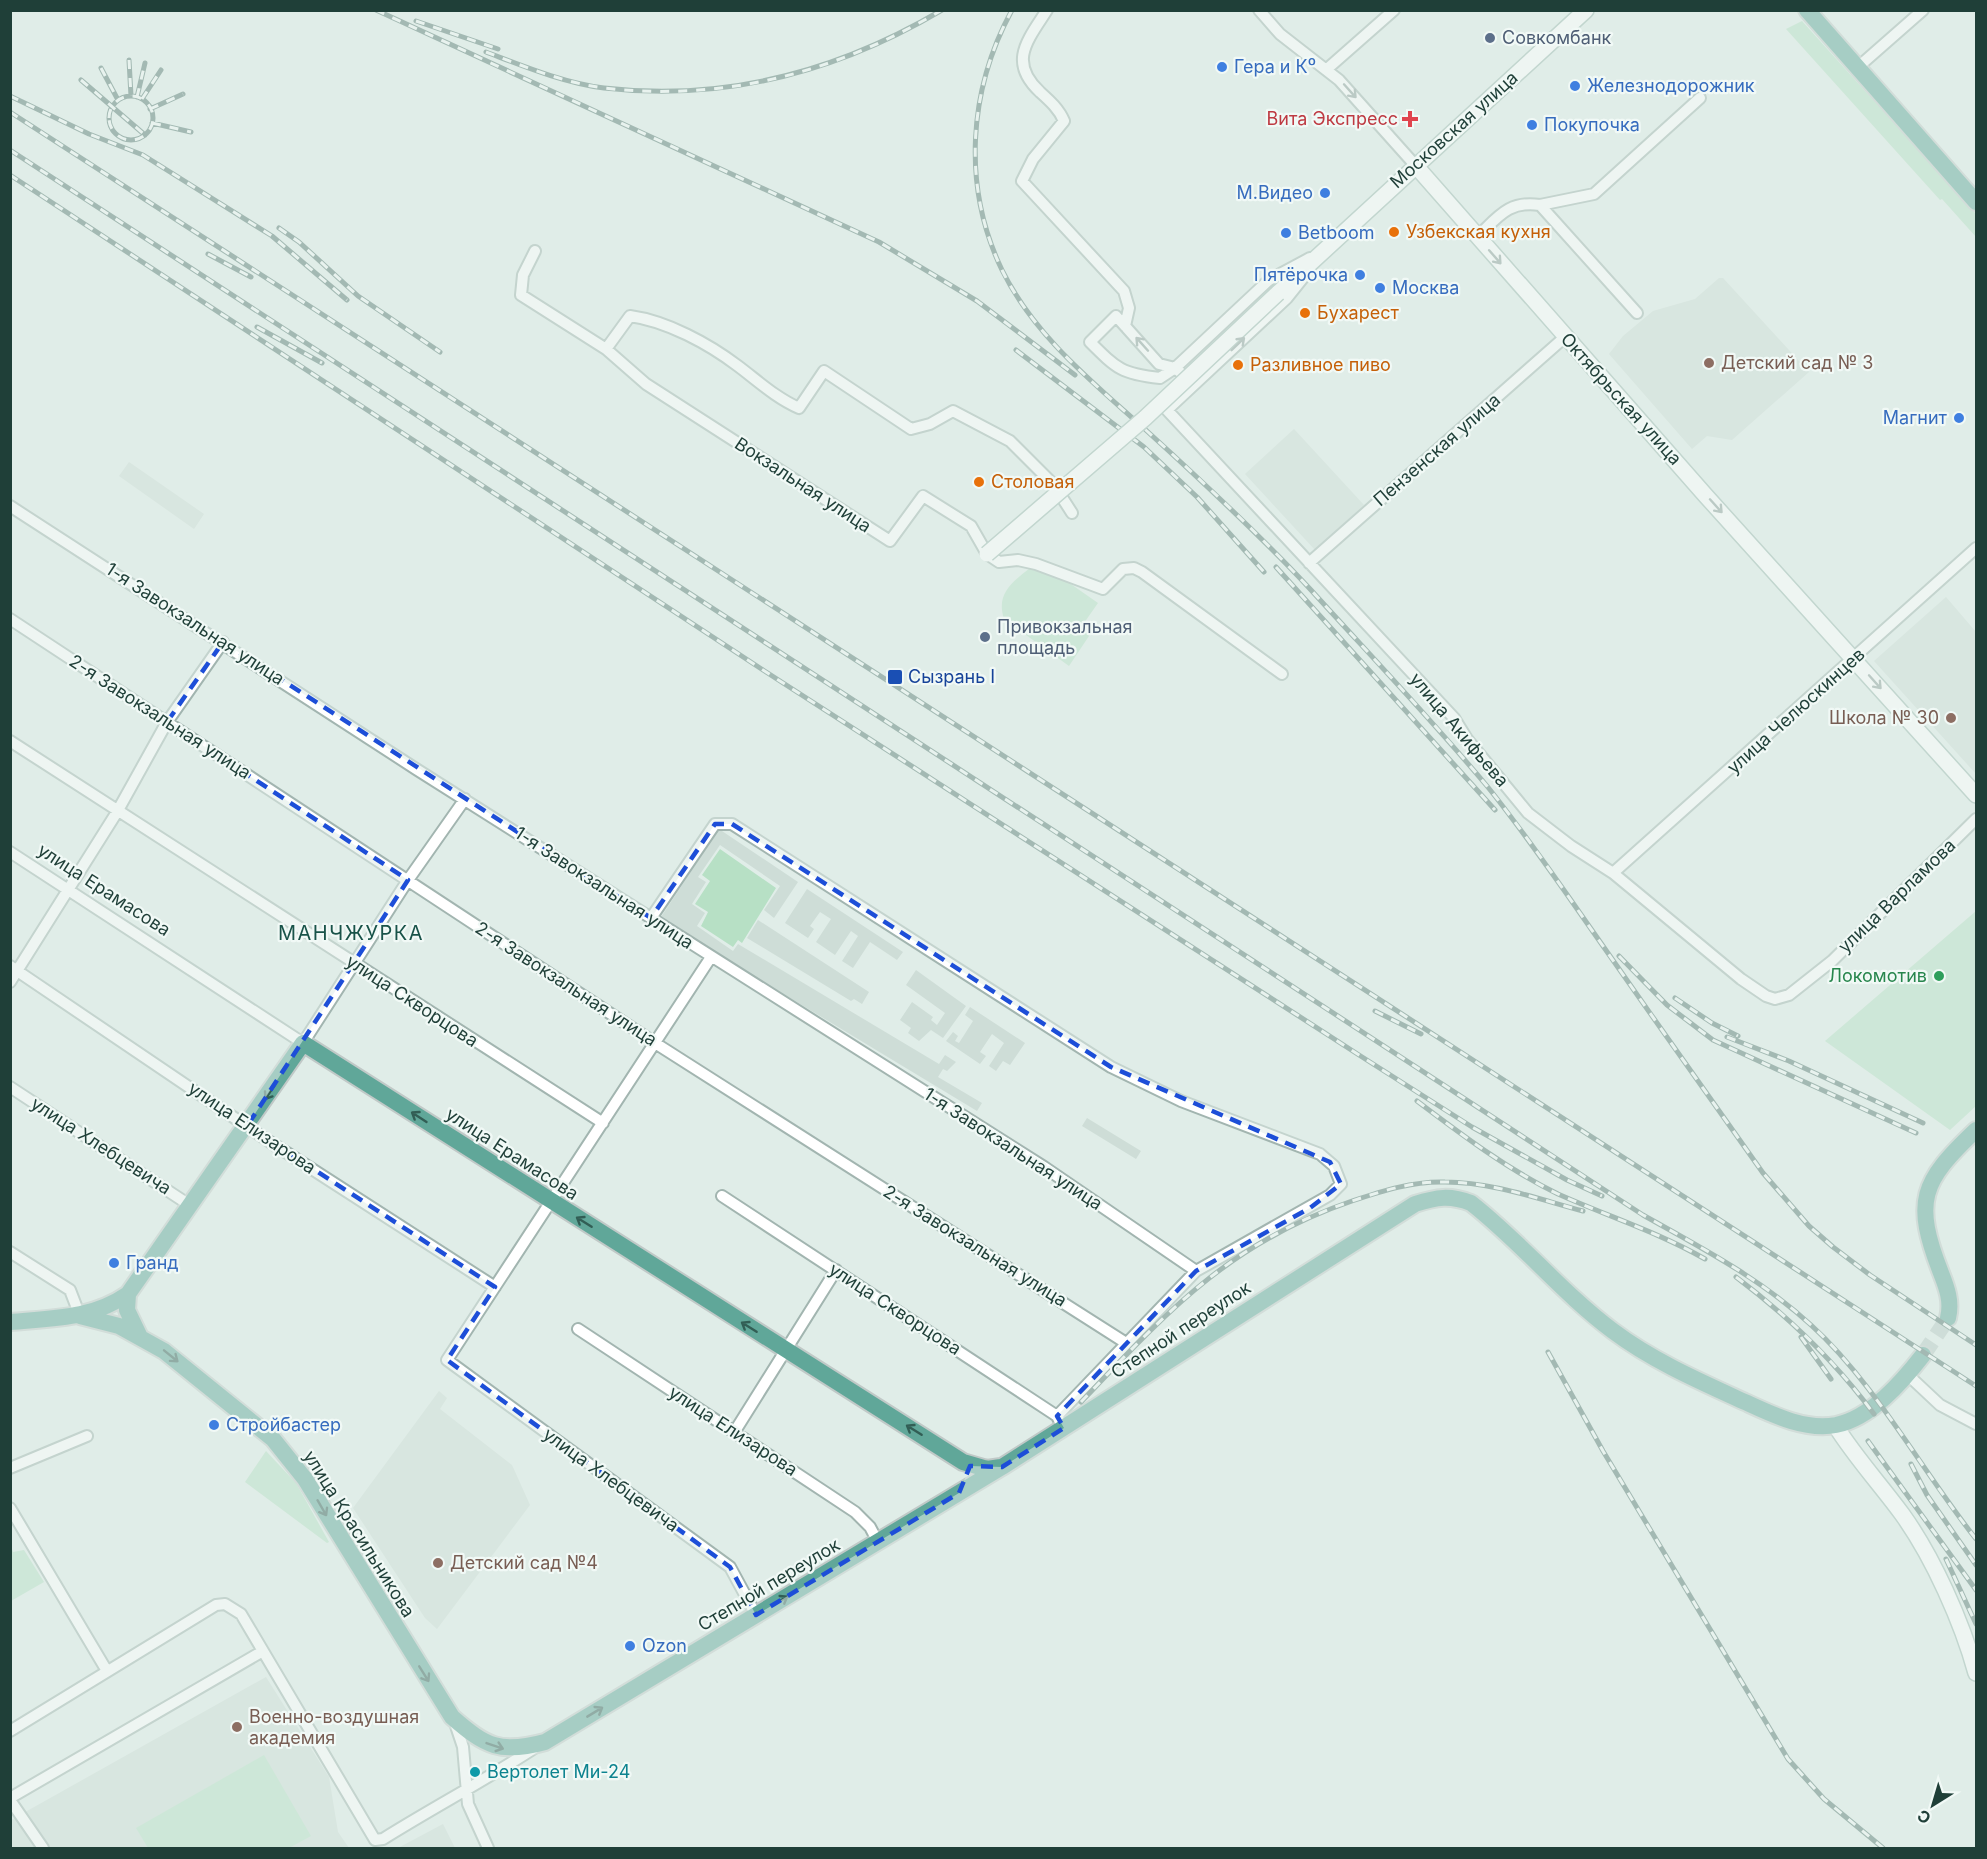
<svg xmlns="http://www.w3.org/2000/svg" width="1987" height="1859" font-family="Inter,sans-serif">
<rect width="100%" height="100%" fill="#e0ede8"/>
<path fill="#ceddd7" d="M1719,278H1723L1809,372L1732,440L1707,436L1692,449L1609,354L1623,336L1653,311L1695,299Z
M1294,429L1364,505L1315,550L1245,474Z
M129,462L204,514L194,529L119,476Z
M1946,597L1976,632V774L1874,661Z
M719,829L798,882L774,918L764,910L780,886L720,845L698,877L706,882L692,904L705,913L697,926L733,951L738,944L939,1064L945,1055L956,1062L947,1071L943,1069L938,1077L982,1103L977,1111L724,958L661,917Z
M807,889L903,952L897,960L870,942L853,968L842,961L858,936L851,931L835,955L816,942L831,919L820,912L810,926L814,929L808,938L785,923Z
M758,920L869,992L862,1004L854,999L851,1001L747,938Z
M916,970L966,1006L943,1038L931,1030L919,1041L908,1033L911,1028L900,1020L912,1002L933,1017L931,1020L937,1025L945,1013L906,985Z
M970,1007L1025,1043L1010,1065L1003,1061L996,1071L989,1066L1004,1043L992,1034L980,1052L986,1056L980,1064L946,1041L953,1032L958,1036L955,1041L959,1043L973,1021L965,1015Z
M1087,1118L1141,1151L1136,1159L1082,1126Z
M439,1391L447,1398L440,1409L512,1465L530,1505L437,1629L425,1618L353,1508Z
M266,1677L329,1777L338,1832L349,1848H11V1820Z
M443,1824L455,1848H398Z"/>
<path fill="#b7e0c5" d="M1802,21L1976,214V237L1942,199L1940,200L1786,29Z
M1030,568L1065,580L1098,603L1084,623L1093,630L1069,666L1004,619C996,594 1011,583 1030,568Z
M720,849L776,888L742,943L738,940L733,947L701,926L708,912L695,904L710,881L702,875Z
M1976,911V1106L1950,1130L1825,1041Z
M266,1451L296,1483L329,1542L327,1543L245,1482Z
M11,1546L13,1552L24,1550L44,1582L11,1601Z
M264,1755L311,1836L289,1848H148L136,1828Z"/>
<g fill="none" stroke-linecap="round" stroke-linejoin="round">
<path stroke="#b9cac5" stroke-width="16" stroke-dasharray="16 8" stroke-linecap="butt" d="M1923,1355L1948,1318"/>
<defs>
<path id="street" d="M1047,10C1027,41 1008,62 1040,92C1050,101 1059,109 1064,121L1033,159L1022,181L1124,291L1129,308L1125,326
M1259,10L1280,34L1339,80L1415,165
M1857,68L1923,10
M1327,69L1394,10
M1540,205L1594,194L1700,98
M1477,237C1498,217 1509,200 1540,205L1637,313
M535,251L523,275L521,295L606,349L646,384L890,541L923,496L971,526L987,554L999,562L1018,560L1036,564L1103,589L1123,569L1134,568L1142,572L1282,674
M1303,278L1287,298L1167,410L1454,718L1467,739L1528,813L1571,846L1613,873L1741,979L1766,996L1775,999L1789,995L1832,961L1976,819
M606,349L630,316C667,321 709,344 738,366C758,381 776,398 799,408L824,371L911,429L930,424L953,411L1010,441L1054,485L1072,513
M1191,381L1175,368L1160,378C1122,374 1117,369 1090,342L1116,316L1159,364L1175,368L1269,280L1310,258
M10,506L416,769L1044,1167L1196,1271
M1309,563L1565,337
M10,619L655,1043L1126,1343
M10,741L603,1123
M10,852L303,1043L408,880L465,799
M1613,873L1976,548
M651,918L715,824H732L1111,1067L1181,1101L1320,1154L1334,1166L1341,1184L1330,1195L1196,1271L1057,1416
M711,957L447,1360L730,1567L756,1615
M10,966L270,1142L495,1287
M10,982L117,812L167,722L223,642
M10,1087L191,1206
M722,1196L1057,1416L1060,1422
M10,1252L70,1290L80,1316
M578,1329L855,1512L870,1527L878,1542
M1908,1375L1940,1405L1976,1424
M735,1431L836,1270
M10,1468L87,1436
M10,1508L107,1671
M454,1720L463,1747L468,1804L488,1848
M10,1731L216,1605L225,1604L241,1614L375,1840L383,1839C434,1807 486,1780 536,1747
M10,1798L263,1651
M10,1800L43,1848"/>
<path id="secondary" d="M1415,165L1706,496L1976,795
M1278,293L1586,10
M1835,1425C1855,1457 1880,1484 1902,1514C1933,1557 1962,1622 1976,1673"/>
<path id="primary" d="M1807,10L1976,202
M128,1294L127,1310L139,1335
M80,1316L119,1326L164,1351L273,1439L305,1479L452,1717C486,1747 501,1754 545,1742L1002,1467L1415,1204C1437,1197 1450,1195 1471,1203C1521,1242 1562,1293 1613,1331C1653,1361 1699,1381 1745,1402C1771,1414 1805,1431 1836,1425C1871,1418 1902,1382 1923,1355
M1948,1318C1952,1302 1947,1288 1941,1273C1913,1201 1921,1182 1976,1130
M10,1322C53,1318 92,1319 128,1294L303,1043L963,1462L987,1469L1001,1467"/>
</defs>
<use href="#street" stroke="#a2b5b0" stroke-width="14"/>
<use href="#secondary" stroke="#9ebab1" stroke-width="18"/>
<use href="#primary" stroke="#c0c9c7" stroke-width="20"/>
<use href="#street" stroke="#fff" stroke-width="10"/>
<use href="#secondary" stroke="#fff" stroke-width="15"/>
<use href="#primary" stroke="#60a799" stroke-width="16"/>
<defs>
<path id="rail" d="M376,10L879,242L977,301L1075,375
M1012,10C968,91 962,187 1002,270C1035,337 1094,383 1148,432C1204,483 1260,535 1311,590C1370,655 1431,719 1487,786C1528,837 1565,892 1603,946C1656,1022 1710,1098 1763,1173L1809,1226L1833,1247L1870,1275L1976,1345
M416,21L498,49
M486,52C523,66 564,83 604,88C726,102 837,72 942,10
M129,60L131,96
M101,68L118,100
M81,80L145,135
M10,96L89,134L143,155L272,236L347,300
M109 118a22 22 0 1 1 44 0a22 22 0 1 1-44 0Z
M137,97L145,63
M142,99L161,70
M150,109L183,94
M10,112L1976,1386
M152,123L191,132
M10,150L1643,1215C1702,1248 1761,1279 1811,1325C1875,1383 1922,1471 1976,1539
M10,175L763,670L1359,1055L1472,1127L1567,1180L1602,1196
M279,228L299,242L358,296L440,352
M208,254L251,277
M257,327L322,363
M1016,350L1144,447L1197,497L1264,572
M1276,567L1495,810
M1619,956L1667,1005L1713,1040L1916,1133
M1675,998L1712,1023L1738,1036
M1375,1011L1421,1034
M1727,1037L1789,1061L1923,1123
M1417,1101C1462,1135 1507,1169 1558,1194C1607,1216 1658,1232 1705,1259
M1736,1277C1789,1317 1834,1360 1874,1414
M1801,1337L1831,1379
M1548,1352L1603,1451L1788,1759L1824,1799L1883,1848
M1081,1402C1168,1311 1229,1243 1352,1201C1382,1191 1413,1181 1445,1182C1492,1182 1538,1199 1583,1211
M1868,1441L1976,1590
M1911,1464L1927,1495L1976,1565
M1946,1559L1976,1624"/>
</defs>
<use href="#rail" stroke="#597b74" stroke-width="5"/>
<use href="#rail" stroke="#f1f9f6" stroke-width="3" stroke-dasharray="9" stroke-linecap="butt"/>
<defs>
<path id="secondary-bridge" d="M987,554L1145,418L1278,293"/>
</defs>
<use href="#secondary-bridge" stroke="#9ebab1" stroke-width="18" stroke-linecap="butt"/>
<use href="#secondary-bridge" stroke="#fff" stroke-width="15"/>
</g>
<defs><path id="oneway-shaft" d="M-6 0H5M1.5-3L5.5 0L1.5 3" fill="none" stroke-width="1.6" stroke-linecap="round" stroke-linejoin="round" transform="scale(1.5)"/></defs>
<g stroke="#8f9f9c">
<use href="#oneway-shaft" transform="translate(1350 91) rotate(48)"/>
<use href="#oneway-shaft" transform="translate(1495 257) rotate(49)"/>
<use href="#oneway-shaft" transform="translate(1142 344) rotate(-132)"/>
<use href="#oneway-shaft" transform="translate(1238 344) rotate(-44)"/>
<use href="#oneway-shaft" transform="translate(1716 506) rotate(48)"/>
<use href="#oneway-shaft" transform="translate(1875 682) rotate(48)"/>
</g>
<g stroke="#325e55">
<use href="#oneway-shaft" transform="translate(270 1092) rotate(124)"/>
<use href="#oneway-shaft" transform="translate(419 1117) rotate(-147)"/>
<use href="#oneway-shaft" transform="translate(584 1222) rotate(-148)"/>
<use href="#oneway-shaft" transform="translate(749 1327) rotate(-148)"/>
<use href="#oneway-shaft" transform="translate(171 1356) rotate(39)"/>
<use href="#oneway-shaft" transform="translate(914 1430) rotate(-148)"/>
<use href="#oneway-shaft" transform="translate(322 1508) rotate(60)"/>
<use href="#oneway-shaft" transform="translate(780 1601) rotate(-31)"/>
<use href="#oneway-shaft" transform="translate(424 1674) rotate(58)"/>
<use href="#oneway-shaft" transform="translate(595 1712) rotate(-31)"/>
<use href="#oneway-shaft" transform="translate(495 1746) rotate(19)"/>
</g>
<path d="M0 0H1987V1859H0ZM223,642L651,918L715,824H732L1111,1067L1330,1162L1341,1184L1310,1208L1196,1271L1057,1416L1064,1428L1002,1467L970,1466L959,1493L756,1615L730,1567L447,1360L495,1287L247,1126L408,880L167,722Z" fill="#e0ede8" fill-opacity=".55" fill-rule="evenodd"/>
<path fill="none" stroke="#1d4ed8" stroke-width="4.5" stroke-dasharray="12 8" stroke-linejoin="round" d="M223,642L651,918L715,824H732L1111,1067L1330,1162L1341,1184L1310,1208L1196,1271L1057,1416L1064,1428L1002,1467L970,1466L959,1493L756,1615L730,1567L447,1360L495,1287L247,1126L408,880L167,722Z"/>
<g fill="#5c6f8a" stroke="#f1f9f6" stroke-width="2">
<circle cx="1490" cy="38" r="6"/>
<circle cx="985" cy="637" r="6"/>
</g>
<g fill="#3f7fe0" stroke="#f1f9f6" stroke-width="2">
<circle cx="1222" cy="67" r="6"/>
<circle cx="1575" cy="86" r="6"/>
<circle cx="1532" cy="125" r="6"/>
<circle cx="1325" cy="193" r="6"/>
<circle cx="1286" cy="233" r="6"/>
<circle cx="1360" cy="275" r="6"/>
<circle cx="1380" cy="288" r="6"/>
<circle cx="1959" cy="418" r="6"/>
<circle cx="114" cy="1263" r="6"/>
<circle cx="214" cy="1425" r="6"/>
<circle cx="630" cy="1646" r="6"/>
</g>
<path fill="#e0444e" stroke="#f1f9f6" stroke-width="2" d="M1407 110h6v6h6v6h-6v6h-6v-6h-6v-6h6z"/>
<g fill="#e8710a" stroke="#f1f9f6" stroke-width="2">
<circle cx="1394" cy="232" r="6"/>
<circle cx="1305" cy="313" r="6"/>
<circle cx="1238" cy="365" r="6"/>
<circle cx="979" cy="482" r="6"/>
</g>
<g fill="#8d6e63" stroke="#f1f9f6" stroke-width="2">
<circle cx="1709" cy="363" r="6"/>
<circle cx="1951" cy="718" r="6"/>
<circle cx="438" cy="1563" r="6"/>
<circle cx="237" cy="1727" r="6"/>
</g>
<rect fill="#1a4fb4" stroke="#f1f9f6" stroke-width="2" x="887" y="669" width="16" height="16" rx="3"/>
<circle fill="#2e9e5b" stroke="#f1f9f6" stroke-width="2" cx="1939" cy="976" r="6"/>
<circle fill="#0f9aa8" stroke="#f1f9f6" stroke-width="2" cx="475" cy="1772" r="6"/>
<g text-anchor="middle" stroke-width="4.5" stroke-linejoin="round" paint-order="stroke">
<g font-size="18" fill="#4e5e75" stroke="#f1f9f6" text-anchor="start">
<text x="1502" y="44">Совкомбанк</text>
<text x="997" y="633">Привокзальная<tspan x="997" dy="21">площадь</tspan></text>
</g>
<g font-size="18" fill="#366cbe" stroke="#f1f9f6" text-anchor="start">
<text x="1234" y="73">Гера и К⁰</text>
<text x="1587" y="92">Железнодорожник</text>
<text x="1544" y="131">Покупочка</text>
<text x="1313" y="199" text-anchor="end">М.Видео</text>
<text x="1298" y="239">Betboom</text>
<text x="1348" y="281" text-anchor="end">Пятёрочка</text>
<text x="1392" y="294">Москва</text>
<text x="1947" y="424" text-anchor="end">Магнит</text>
<text x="126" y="1269">Гранд</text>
<text x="226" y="1431">Стройбастер</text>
<text x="642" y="1652">Ozon</text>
</g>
<g font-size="18" fill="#be3a42" stroke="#f1f9f6" text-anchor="end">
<text x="1398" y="125">Вита Экспресс</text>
</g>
<g font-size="18" fill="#1f3f38" stroke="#f1f9f6">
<text transform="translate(1454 130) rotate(-42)" y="6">Московская улица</text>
<text transform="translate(1621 399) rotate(48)" y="6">Октябрьская улица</text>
<text transform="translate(1437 450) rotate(-41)" y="6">Пензенская улица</text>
<text transform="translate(803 485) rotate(33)" y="6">Вокзальная улица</text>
<text transform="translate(195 624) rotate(33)" y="6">1-я Завокзальная улица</text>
<text transform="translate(1796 711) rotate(-42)" y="6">улица Челюскинцев</text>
<text transform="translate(160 717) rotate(33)" y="6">2-я Завокзальная улица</text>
<text transform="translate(1459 730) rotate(50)" y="6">улица Акифьева</text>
<text transform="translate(604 888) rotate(33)" y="6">1-я Завокзальная улица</text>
<text transform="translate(104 890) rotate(33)" y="6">улица Ерамасова</text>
<text transform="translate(1897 896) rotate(-44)" y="6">улица Варламова</text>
<text transform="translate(566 984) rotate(33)" y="6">2-я Завокзальная улица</text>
<text transform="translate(412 1001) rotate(33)" y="6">улица Скворцова</text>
<text transform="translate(252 1128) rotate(34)" y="6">улица Елизарова</text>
<text transform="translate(101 1146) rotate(33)" y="6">улица Хлебцевича</text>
<text transform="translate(1013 1149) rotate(33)" y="6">1-я Завокзальная улица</text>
<text transform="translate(512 1154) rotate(33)" y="6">улица Ерамасова</text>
<text transform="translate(975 1246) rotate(32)" y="6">2-я Завокзальная улица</text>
<text transform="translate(895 1309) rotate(33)" y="6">улица Скворцова</text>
<text transform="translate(1181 1330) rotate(-33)" y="6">Степной переулок</text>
<text transform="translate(733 1431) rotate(33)" y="6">улица Елизарова</text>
<text transform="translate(611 1480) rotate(36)" y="6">улица Хлебцевича</text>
<text transform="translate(359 1534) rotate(58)" y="6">улица Красильникова</text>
<text transform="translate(769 1585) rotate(-31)" y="6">Степной переулок</text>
</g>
<g font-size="18" fill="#c56008" stroke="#f1f9f6" text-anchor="start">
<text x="1406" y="238">Узбекская кухня</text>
<text x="1317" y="319">Бухарест</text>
<text x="1250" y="371">Разливное пиво</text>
<text x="991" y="488">Столовая</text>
</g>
<g font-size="18" fill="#785e54" stroke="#f1f9f6" text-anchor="start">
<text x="1721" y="369">Детский сад № 3</text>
<text x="1939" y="724" text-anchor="end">Школа № 30</text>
<text x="450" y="1569">Детский сад №4</text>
<text x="249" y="1723">Военно-воздушная<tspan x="249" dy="21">академия</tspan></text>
</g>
<g font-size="18" fill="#164399" stroke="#f1f9f6" text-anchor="start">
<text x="908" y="683">Сызрань I</text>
</g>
<g font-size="18" fill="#27864d" stroke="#f1f9f6" text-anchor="end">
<text x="1927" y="982">Локомотив</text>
</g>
<g font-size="18" fill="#0d838f" stroke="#f1f9f6" text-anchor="start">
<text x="487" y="1778">Вертолет Ми-24</text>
</g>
<g font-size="20" letter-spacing="1.5" fill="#195349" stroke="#f1f9f6">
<text x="351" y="940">МАНЧЖУРКА</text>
</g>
</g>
<rect width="1987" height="1859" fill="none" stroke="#1f3f38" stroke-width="24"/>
<g transform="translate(1933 1805) rotate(217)" stroke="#f1f9f6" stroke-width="4.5" paint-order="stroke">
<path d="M0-4.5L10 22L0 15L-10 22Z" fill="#1f3f38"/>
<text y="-9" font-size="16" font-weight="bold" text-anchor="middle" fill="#1f3f38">С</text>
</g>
</svg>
